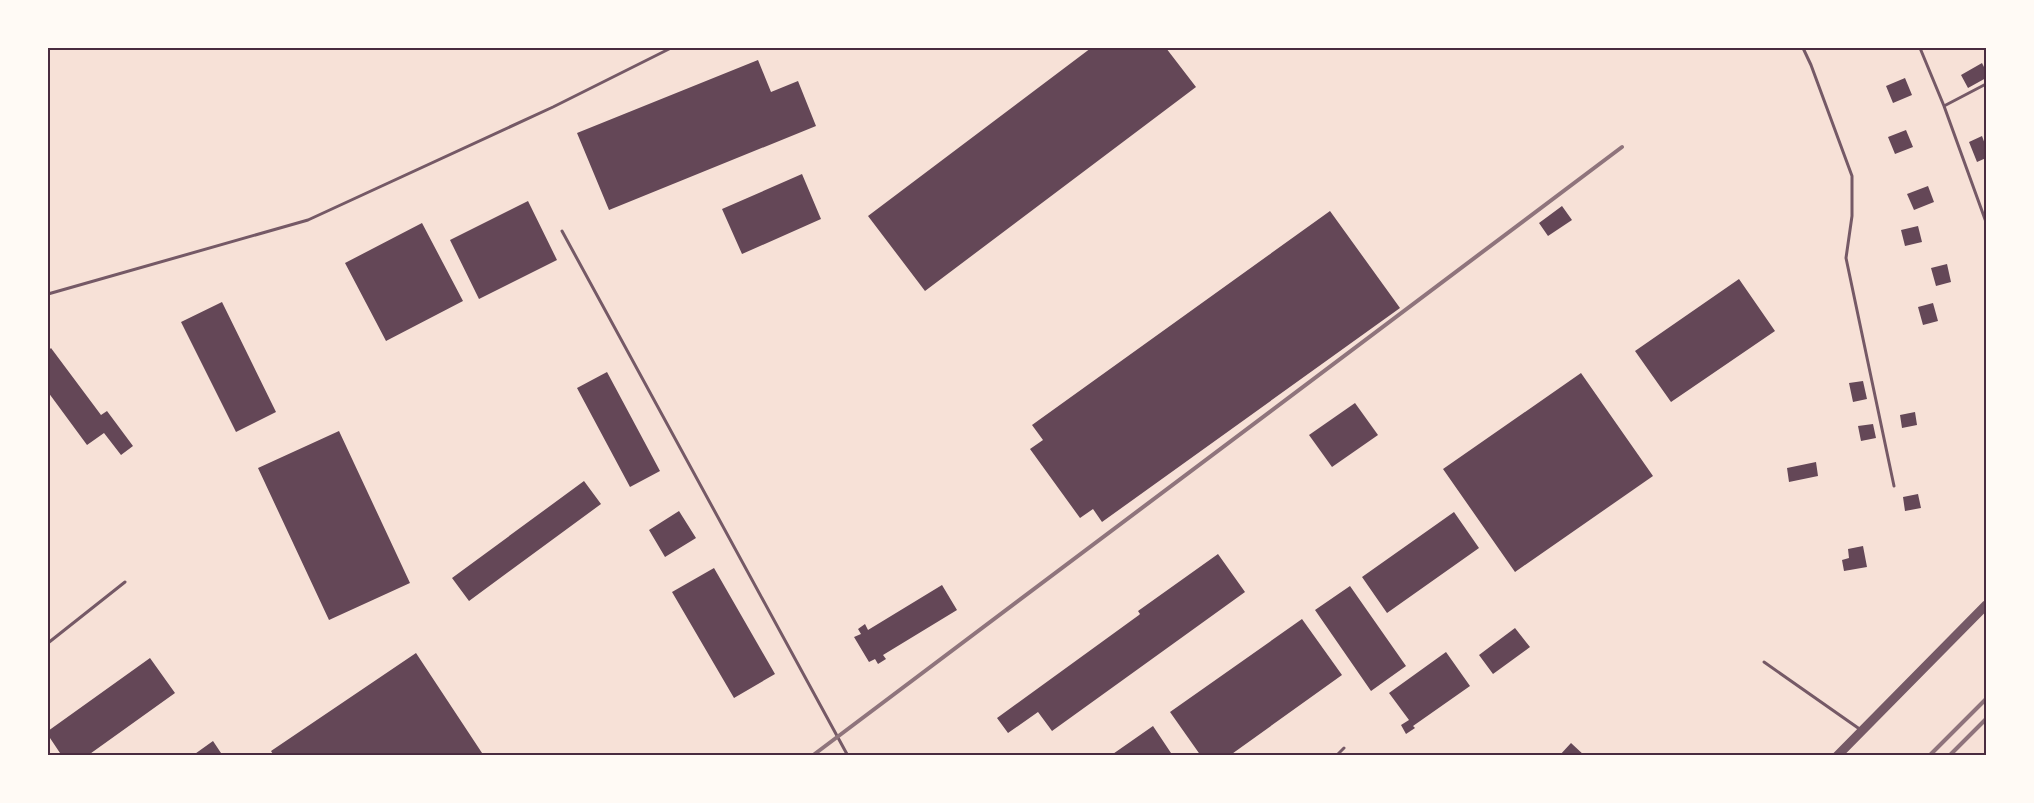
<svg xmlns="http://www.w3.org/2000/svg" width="2034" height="803" font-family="'Noto Sans',sans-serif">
<rect width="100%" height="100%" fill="#f7e1d7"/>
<path fill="#644757" d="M1091,48H1166L1196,87L925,291L868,216Z
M758,60L771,92L798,81L816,126L609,210L577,133Z
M1982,63L1986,71V78L1968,88L1961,75Z
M1905,78L1912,95L1893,103L1886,86Z
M1906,130L1913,147L1895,154L1888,137Z
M1982,136L1986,147V158L1977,162L1969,142Z
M802,174L821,219L742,254L722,209Z
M1928,186L1934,202L1914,210L1907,194Z
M528,201L557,260L479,299L450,240Z
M1562,206L1572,220L1548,236L1539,223Z
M1330,211L1400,308L1102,522L1093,509L1080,518L1030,449L1043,440L1032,425Z
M422,223L463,301L386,341L345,263Z
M1918,226L1922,242L1905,246L1901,230Z
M1947,264L1951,282L1936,286L1931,268Z
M1739,279L1775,331L1671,402L1635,351Z
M222,302L276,412L236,432L181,322Z
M1933,303L1938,321L1923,325L1918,307Z
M51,348L101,415L107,411L133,446L121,455L104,433L87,445L48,392V351Z
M607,372L660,471L630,487L577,388Z
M1581,373L1653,476L1515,572L1443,469Z
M1863,381L1867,399L1853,402L1849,383Z
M1355,403L1378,435L1332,467L1309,435Z
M1915,412L1917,425L1902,428L1900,415Z
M1873,424L1876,438L1861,441L1858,426Z
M339,431L410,583L329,620L258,468Z
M1816,462L1818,476L1789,482L1787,468Z
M584,481L601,504L469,601L452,578Z
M1918,494L1921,508L1905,511L1903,497Z
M679,511L696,538L665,557L649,530Z
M1454,512L1479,548L1387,613L1362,577Z
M1863,546L1867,567L1844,571L1842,560L1849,558L1848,549Z
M1218,554L1245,592L1052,731L1038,712L1008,733L997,718L1139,615L1140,614L1138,611Z
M714,568L775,674L734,698L672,592Z
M942,585L957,610L883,655L886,659L878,664L875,659L869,662L854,637L861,634L858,629L865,624L868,630Z
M1350,586L1406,666L1371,691L1315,610Z
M1302,619L1342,675L1229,756H1201L1170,712Z
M1515,628L1530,647L1493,674L1479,655Z
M1446,652L1470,686L1413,726L1415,728L1406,734L1401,725L1409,720L1389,693Z
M416,653L484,756H274L271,751Z
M150,658L175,693L87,756H62L48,735V731Z
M1153,726L1173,756H1110Z
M213,741L223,756H192Z
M1571,743L1585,756H1559Z"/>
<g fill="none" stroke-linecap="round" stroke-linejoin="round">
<path stroke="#755966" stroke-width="3" d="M1803,48L1811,65L1852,176V216L1846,258L1894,486
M1920,48L1944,106L1986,222
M1944,106L1986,84
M562,231L848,756
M48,294L308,220L553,107L671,48
M48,643L125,582
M1764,662L1861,730
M1336,756L1344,748"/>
<path stroke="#755966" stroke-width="9" d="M1837,756L1986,605"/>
<path stroke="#8f747c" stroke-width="4" d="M812,756L1622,147
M1929,756L1986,699
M1949,756L1986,719"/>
</g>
<rect width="2034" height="803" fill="none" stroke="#fffaf5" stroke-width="98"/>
<rect x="49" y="49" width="1936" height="705" fill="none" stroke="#4a2c40" stroke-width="2"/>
</svg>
